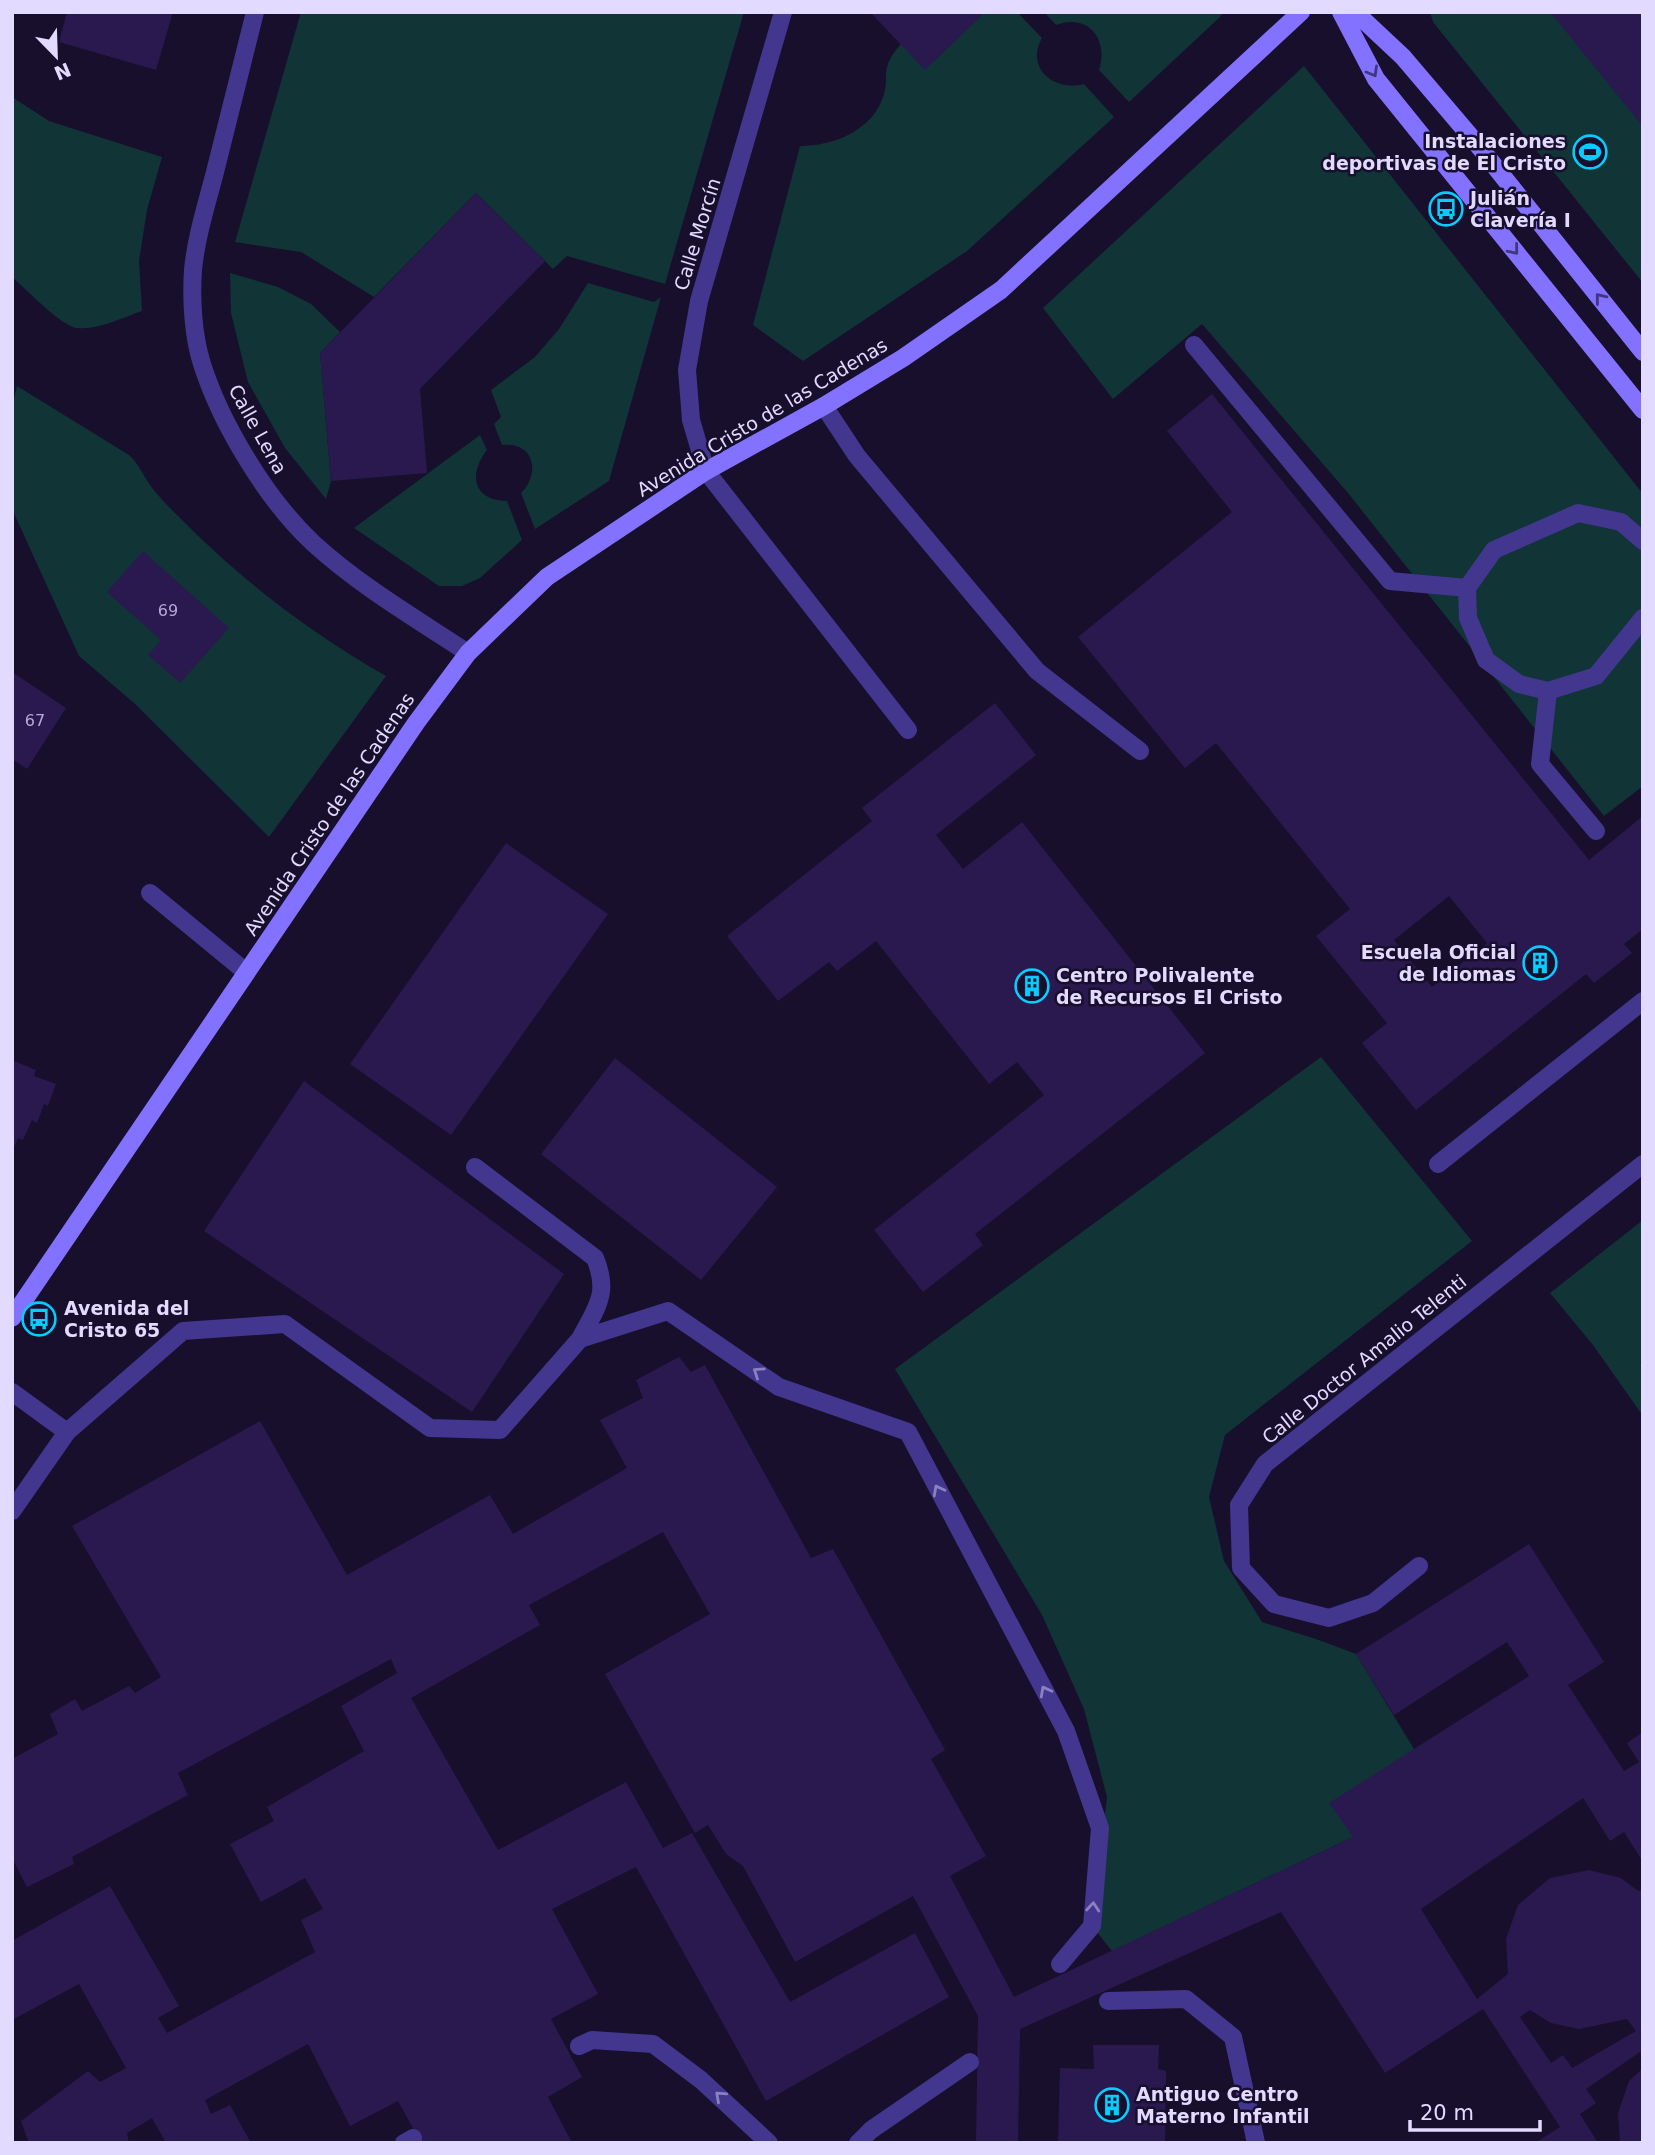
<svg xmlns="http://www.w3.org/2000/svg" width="1655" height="2155" font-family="'DejaVu Sans',sans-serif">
<rect width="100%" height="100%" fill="#170f2c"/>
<path fill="#113437" d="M301,12H744L665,284L567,256L553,269L476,193L374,297L301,252L235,242Z
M985,12H1017L1042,38C1025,68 1054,92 1084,84L1114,117L967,251L803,361L753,325L800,146C832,146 869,132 882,100C892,75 877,71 901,44L925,69Z
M1044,12H1223L1220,17L1129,102L1099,70C1109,39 1088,13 1056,25Z
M1430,12H1643V283L1433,22Z
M1304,66L1643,494V786L1604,816L1348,493L1202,324L1113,399L1043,308Z
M12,97L49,121L162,157L147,210L139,261L142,311C121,318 99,330 77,328C62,327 25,288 12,277Z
M230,273L278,287L311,304L340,332L320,353L331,481L326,499L285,448L248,382L231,313Z
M588,283L654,302L661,297L609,481L535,529L521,493C541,473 534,441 502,445L494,424L501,417L491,390L535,357L559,329Z
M17,386L129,455C139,464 143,475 150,485C157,495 166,504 175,513C241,580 305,629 386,676L269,837L134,703L79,656L12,509V406Z
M480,435L487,450C468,475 473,500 507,501L522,540L480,578L462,586H439L354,528Z
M1321,1057L1472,1241L1225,1435L1209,1497L1224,1561L1262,1622L1319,1640L1356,1654L1414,1749L1353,1837L1112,1951L1092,1926L1107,1797L1084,1709L1042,1615L895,1369Z
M1643,1220V1360L1639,1363L1643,1362V1416L1593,1345L1550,1293Z"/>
<path fill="#2a194f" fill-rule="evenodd" d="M67,12H173L156,70L59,42Z
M870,12H985L925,70Z
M1550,12H1643V121L1640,123Z
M476,193L545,261L420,389L427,473L331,481L320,353Z
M1212,394L1589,860L1643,816V929L1624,944L1632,953L1594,983L1586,974L1416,1110L1362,1043L1387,1023L1316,936L1350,909L1216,743L1185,768L1078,637L1232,512L1167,431ZM1449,896L1487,943L1432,987L1394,940Z
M143,551L229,628L180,683L148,655L161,640L107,592Z
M12,672L66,708L27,769L12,759Z
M995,703L1036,755L936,835L963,869L1022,822L1205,1053L975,1234L983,1245L923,1292L874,1230L1044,1095L1017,1062L989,1084L876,941L837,971L829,962L778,1001L727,936L872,821L862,808Z
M506,843L608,914L451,1135L350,1064Z
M615,1058L777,1187L701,1280L541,1154Z
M14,1061L36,1070L34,1076L56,1084L48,1106L44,1104L37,1123L32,1120L23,1140L18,1138L12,1152Z
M304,1081L564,1274L472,1412L204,1231Z
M679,1357L691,1372L705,1365L811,1558L833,1549L945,1750L931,1759L986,1856L950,1876L1014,1997L1353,1837L1329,1803L1529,1676L1507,1642L1394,1715L1356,1654L1529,1544L1604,1662L1568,1685L1624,1771L1639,1762L1627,1743L1643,1732V1862L1624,1832L1610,1841L1583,1798L1421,1909L1477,1999L1508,1974L1506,1939L1518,1905L1550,1878L1589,1870L1621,1878L1638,1891L1643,1890V2050L1586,2089L1596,2103L1580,2114L1598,2143H1535L1560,2127L1483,2009L1385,2073L1281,1912L1020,2029L1018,2143H976L978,2016L913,1896L795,1962L743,1866L726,1854L708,1825L695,1833L605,1674L710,1614L663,1532L529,1605L540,1625L411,1698L498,1850L626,1782L663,1848L692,1833L790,2002L915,1933L949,1997L766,2101L636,1867L552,1909L598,1994L551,2019L582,2077L548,2097L572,2143H421L398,2101L350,2126L308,2044L205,2100L211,2114L230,2105L251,2143H166L152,2118L127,2133L129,2143H29L21,2121L49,2100L88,2071L100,2082L126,2068L79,1984L12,2020V1941L110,1886L179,2006L158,2018L167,2033L315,1952L301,1920L323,1909L305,1878L261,1902L230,1844L274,1821L267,1807L364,1751L341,1706L397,1673L391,1659L178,1773L188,1795L72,1857L74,1864L27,1887L12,1858V1759L58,1734L50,1714L75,1699L82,1711L129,1686L135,1693L161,1677L72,1526L260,1421L347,1575L490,1495L513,1534L627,1468L600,1420L643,1398L636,1380ZM1530,2010L1551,2023L1579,2029L1627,2019L1636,2031L1572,2068L1563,2055L1551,2063L1520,2017Z
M1093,2045H1159L1158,2069L1166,2071L1165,2143H1058L1060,2068L1094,2069Z
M1643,2068V2143H1620L1618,2113L1629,2081Z"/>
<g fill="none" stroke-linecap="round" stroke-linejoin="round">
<path stroke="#43368f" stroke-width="18" d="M1194,345L1390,581L1467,588
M824,406L857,456L1037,671L1140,751
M706,471L908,730
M1643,541L1621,522L1578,513L1494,550L1467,588L1468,618L1486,660L1519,684L1548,691L1596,676L1643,618
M1548,691L1540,764L1596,831
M150,893L246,972
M1438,1164L1643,1001
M475,1167L595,1258C610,1294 596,1308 580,1339
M12,1392L67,1432L12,1511
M67,1432L183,1331L285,1324L430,1428L500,1430L580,1339L668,1311L779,1387L908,1432L1066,1731L1100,1828L1092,1926L1060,1964
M1419,1566L1373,1603L1329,1618L1274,1604L1241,1568L1239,1505L1265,1464L1643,1164
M1108,2001L1186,1999L1233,2037L1256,2143
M579,2046L592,2040L653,2044L701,2080L769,2143
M404,2143L413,2138
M858,2143L871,2130L970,2062"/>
<path stroke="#43368f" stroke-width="18" d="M255,12C242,65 229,118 215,172C207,203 196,237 193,270C191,299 193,336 202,364C221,424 267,500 313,543C360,586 415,618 468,653
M706,471L691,420L687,370L699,301L783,12"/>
<path stroke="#8371ff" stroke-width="18" d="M1341,12L1376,79L1643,410
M1355,12L1403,57L1477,144L1643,352
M12,1318L416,723L468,653L547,577L706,471L824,406L903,358L1001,290L1301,12"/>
</g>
<defs><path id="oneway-chevron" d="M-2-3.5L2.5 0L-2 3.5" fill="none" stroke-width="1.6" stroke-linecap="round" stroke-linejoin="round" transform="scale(1.75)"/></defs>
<g stroke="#423680">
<use href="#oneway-chevron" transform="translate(1373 72) rotate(60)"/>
<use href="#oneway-chevron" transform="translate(1514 250) rotate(51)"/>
<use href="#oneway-chevron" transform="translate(1600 298) rotate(-129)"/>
</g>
<g stroke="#8b80c1">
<use href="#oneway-chevron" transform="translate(758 1372) rotate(-146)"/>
<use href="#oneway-chevron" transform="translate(938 1490) rotate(-118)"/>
<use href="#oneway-chevron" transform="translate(1045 1691) rotate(-118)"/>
<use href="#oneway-chevron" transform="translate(1093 1907) rotate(-85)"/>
<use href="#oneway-chevron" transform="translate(720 2096) rotate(-138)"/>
</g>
<defs>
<symbol id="stadium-ring" viewBox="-11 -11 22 22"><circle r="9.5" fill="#170f2c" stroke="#06ccff" stroke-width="1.5"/><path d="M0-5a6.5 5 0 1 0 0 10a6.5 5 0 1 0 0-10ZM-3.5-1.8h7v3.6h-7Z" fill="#06ccff"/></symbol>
<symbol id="bus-ring" viewBox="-11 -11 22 22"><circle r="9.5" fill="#170f2c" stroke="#06ccff" stroke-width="1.5"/><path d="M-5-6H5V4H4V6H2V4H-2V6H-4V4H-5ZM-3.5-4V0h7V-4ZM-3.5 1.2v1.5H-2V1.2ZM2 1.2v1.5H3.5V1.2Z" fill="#06ccff"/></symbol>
<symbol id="building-ring" viewBox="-11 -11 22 22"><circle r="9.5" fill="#170f2c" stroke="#06ccff" stroke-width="1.5"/><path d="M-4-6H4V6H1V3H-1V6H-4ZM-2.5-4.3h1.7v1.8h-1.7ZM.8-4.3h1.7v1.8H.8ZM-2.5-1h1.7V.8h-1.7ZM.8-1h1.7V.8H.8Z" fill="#06ccff"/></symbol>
</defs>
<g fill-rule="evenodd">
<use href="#stadium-ring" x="1571" y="133" width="38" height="38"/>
<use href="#bus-ring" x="1427" y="190" width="38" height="38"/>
<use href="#building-ring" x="1521" y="944" width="38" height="38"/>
<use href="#building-ring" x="1013" y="967" width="38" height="38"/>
<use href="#bus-ring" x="20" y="1300" width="38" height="38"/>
<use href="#building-ring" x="1093" y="2086" width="38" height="38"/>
</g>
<g text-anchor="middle" stroke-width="5" stroke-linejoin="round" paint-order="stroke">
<g font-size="16" fill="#b4aad3">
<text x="168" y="616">69</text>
<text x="35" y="726">67</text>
</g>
<g font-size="19" font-weight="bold" fill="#e2daff" stroke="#170f2c" text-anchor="start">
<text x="1566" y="148" text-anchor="end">Instalaciones<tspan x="1566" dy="22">deportivas de El Cristo</tspan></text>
<text x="1470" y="205">Julián<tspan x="1470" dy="22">Clavería I</tspan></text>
<text x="1516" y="959" text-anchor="end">Escuela Oficial<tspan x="1516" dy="22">de Idiomas</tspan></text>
<text x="1056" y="982">Centro Polivalente<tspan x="1056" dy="22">de Recursos El Cristo</tspan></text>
<text x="64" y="1315">Avenida del<tspan x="64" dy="22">Cristo 65</tspan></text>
<text x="1136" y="2101">Antiguo Centro<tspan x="1136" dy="22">Materno Infantil</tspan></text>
</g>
<g font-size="19" fill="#e2daff" stroke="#170f2c">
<text transform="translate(697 234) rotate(-73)" y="7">Calle Morcín</text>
<text transform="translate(762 417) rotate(-31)" y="7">Avenida Cristo de las Cadenas</text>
<text transform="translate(258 429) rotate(61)" y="7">Calle Lena</text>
<text transform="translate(329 814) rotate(-56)" y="7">Avenida Cristo de las Cadenas</text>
<text transform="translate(1364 1359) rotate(-39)" y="7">Calle Doctor Amalio Telenti</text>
</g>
</g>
<rect width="1655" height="2155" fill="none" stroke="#e2daff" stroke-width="28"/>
<g transform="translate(56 56) rotate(157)" stroke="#170f2c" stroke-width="5" paint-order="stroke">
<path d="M0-5L12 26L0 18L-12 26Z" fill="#e2daff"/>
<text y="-10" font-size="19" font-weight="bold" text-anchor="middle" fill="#e2daff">N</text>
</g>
<path d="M1410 2120v10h130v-10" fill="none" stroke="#e2daff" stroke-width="3.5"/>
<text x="1420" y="2120" font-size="21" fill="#e2daff" stroke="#170f2c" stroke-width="5" paint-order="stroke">20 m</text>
</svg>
